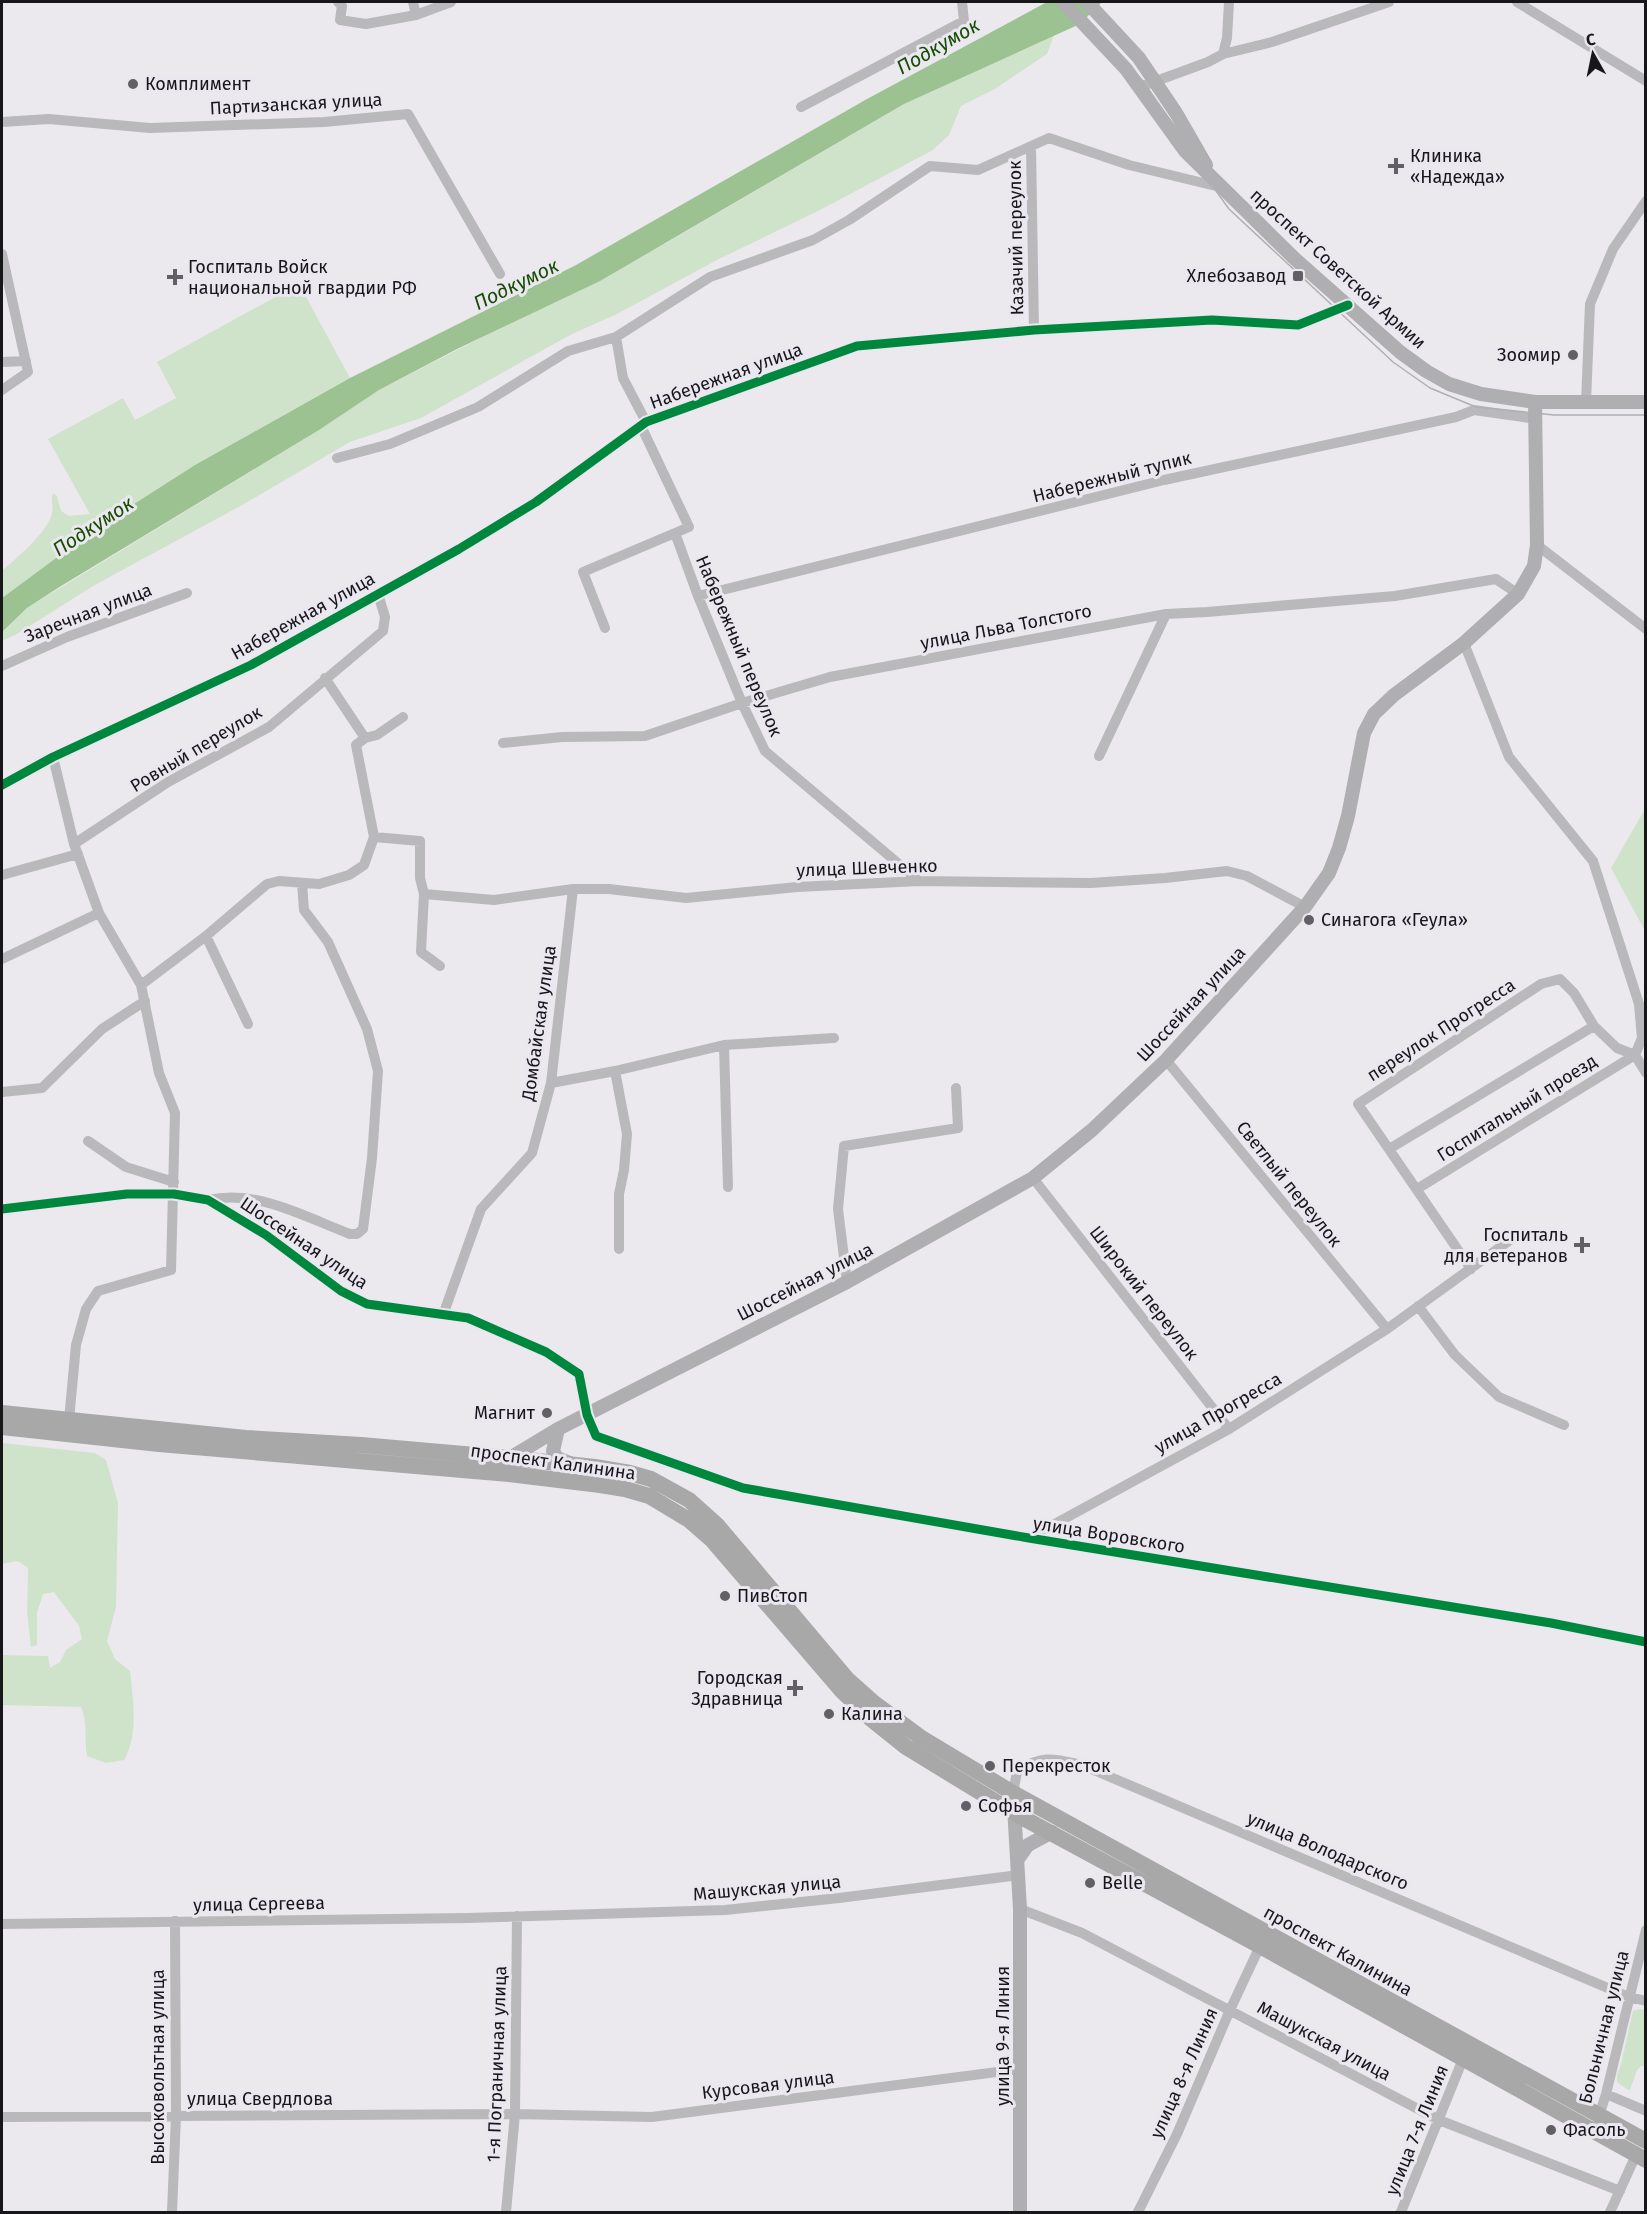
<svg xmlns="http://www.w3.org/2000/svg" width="1647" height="2214" font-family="'Fira Sans',sans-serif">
<rect width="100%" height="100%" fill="#ebe9ee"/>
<path fill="#cfe3ca" d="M1054,35L1047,54L995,89L961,106L949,135L933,150L818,211L717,260L617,314L572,334L421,418L350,442L338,449L244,504L93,586L17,634L2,641V632L27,608L319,430L379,390L668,242L904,104Z
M299,284L350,378L195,465L98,527L2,598V571C15,559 50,531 52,512C54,505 50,501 53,493L57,496L61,511L69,516L90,514L48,439L123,398L135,420L176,398L157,362Z
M1645,809L1646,931H1645L1611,868Z
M2,1443L95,1453L106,1460L118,1503L116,1607L107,1641L115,1659L130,1671C133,1700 139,1734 124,1760L106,1763L87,1756C84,1739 88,1723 81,1707L2,1705V1655L48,1656L50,1668L60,1662L66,1650L82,1639L79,1626L54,1592L43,1594L37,1613V1645L31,1647L27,1612L28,1568L18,1561L2,1564Z
M1639,2009L1645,2010V2066H1641L1637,2070L1630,2090H1628L1617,2082V2075L1621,2064L1633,2011Z"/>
<path fill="#9cc291" d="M1047,2H1102L1080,24L904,104L600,281L457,349L379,390L319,430L61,586L27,608L2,632V598L98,527L195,465L350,378L576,265L867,99Z"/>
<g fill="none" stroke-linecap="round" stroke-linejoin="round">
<path stroke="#b9b8ba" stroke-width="10" d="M338,2L342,6L340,20L366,24L416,15L451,2
M413,2L416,15
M1517,2L1646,81
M1223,54L1227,38L1229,2
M1140,87L1208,62L1223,54L1272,42L1389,2
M801,107L964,21L962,2
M2,122L49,119L150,128L324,122L408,114L500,274
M1031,146L1034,330
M2,254L28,372L2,390
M616,337L623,378L646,422
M2,362L26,361
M1586,402L1590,304L1613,249L1646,201
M641,426L689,527L675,533L698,596L742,703L765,751L919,881
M337,458L390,444L478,407L568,351L616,337L710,277L813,240L849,220L930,166L978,170L1049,138L1129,165L1220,187
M1537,545L1646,629
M698,596L1164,480L1456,417L1474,410L1536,419
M605,628L583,572L675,533
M1464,643L1509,757L1593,861L1639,1004L1642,1038L1635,1055L1646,1073
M2,666L67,637L187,593
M325,678L365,738
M503,743L562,737L645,736L742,703L830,677L1166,614L1207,612L1395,596L1496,579L1518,594
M1099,756L1166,614
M53,757L74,844L99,913L141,985L159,1073L175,1113L171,1270L98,1291L86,1309L76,1345L69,1420
M2,785L53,757L251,665L459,549L536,502L646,422L857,346L1034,330L1212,320L1298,325L1348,305
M374,837L356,745L365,738L377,735L403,717
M74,844L168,782L269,727L383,631L385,617L378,594
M2,875L78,854
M424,894L421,952L440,966
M206,936L248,1024
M2,959L99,913
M141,985L206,936L267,884L279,881L319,884L349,875L364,865L374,837L420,841V878L424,894L494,900L573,889H609L686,898L797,887L919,881L1091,883L1165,878L1227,871L1247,876L1305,907
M724,1045L728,1187
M1166,1060L1387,1329
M615,1071L627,1134L624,1170L619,1194V1249
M551,1083L615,1071L724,1045L834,1038
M2,1092L42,1088L102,1029L145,1001
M88,1141L126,1167L174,1182
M1389,1149L1594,1026
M1033,1178L1229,1429
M1417,1189L1635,1055
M208,1200C257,1189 305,1217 350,1234H357L363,1229L372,1158L378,1071L367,1029L328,942L304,910L302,883
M2,1209L127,1194H174L208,1200L266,1235L341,1291L367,1304L468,1318L546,1352L579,1374L587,1415L596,1436L743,1488L1029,1538L1551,1623L1646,1642
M1471,1269L1358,1104L1541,984L1560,979L1574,993L1594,1026L1617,1048L1635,1055
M847,1282L838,1209L844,1146L958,1128L956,1088
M1418,1306L1455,1355L1499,1397L1564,1425
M443,1315L481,1209L532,1153L551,1083L573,889
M1029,1538L1229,1429L1387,1329L1517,1235
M1013,1793L1017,1772C1041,1754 1055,1759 1082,1765L1629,1997L1646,2001
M1020,1909L1082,1933L1439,2120L1620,2191
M2,1924L468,1918L725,1910L839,1898L1019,1875
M1606,2094L1646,2111
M2,2117L515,2114L652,2117L1020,2069
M1598,2119L1606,2094L1646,1930
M172,2212L176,2116L175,1921
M506,2212L515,2114L517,1916
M1138,2212L1177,2134L1230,2010L1260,1946
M1401,2212L1463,2059
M1610,2212L1636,2155"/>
<path stroke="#afaeb0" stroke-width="14" d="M1063,2L1126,69L1185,151L1295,259L1400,352L1426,371L1449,384L1481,394L1535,402H1646
M1087,2L1139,58L1176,113L1206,165
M558,1429L553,1451L557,1458L570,1463
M510,1461V1458L558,1429L847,1282L1033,1178L1092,1130L1166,1060L1305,907L1329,873L1339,848L1348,816L1364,733L1374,714L1394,695L1464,643L1518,594L1534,566L1537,545L1535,402
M1014,1807L1020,1909V2212
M1018,1859L1028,1845L1052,1832"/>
<path stroke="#a8a8a9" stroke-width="16" d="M2,1413L246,1438L361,1445L510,1458L595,1467L630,1473L651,1479L689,1500L717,1525L847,1679L874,1703L920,1737L1013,1793L1646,2141
M2,1427L159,1444L509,1474L600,1485L625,1489L649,1496L689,1520L712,1540L842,1691L871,1719L906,1747L1014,1813L1260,1946L1646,2160"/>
<path stroke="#b0afb2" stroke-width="1.5" d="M1070,2L1144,82L1196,163L1229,209L1393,362L1430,388L1476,407L1554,415H1646"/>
<defs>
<path id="cycleway" d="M2,785L53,757L251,665L459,549L536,502L646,422L857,346L1034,330L1212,320L1298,325L1348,305
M2,1209L127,1194H174L208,1200L266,1235L341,1291L367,1304L468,1318L546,1352L579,1374L587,1415L596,1436L743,1488L1029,1538L1551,1623L1646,1642"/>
</defs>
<use href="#cycleway" stroke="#ebe7f0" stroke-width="13"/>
<use href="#cycleway" stroke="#00873e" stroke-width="9"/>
</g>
<g fill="#616064" stroke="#ebe7f0" stroke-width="2">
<circle cx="133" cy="84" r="6"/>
<path d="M1393 157h6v6h6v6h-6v6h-6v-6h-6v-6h6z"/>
<rect x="1292" y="270" width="12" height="12" rx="3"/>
<path d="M172 268h6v6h6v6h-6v6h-6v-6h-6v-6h6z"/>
<circle cx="1573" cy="355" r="6"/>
<circle cx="1309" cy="920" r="6"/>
<path d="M1579 1236h6v6h6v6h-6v6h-6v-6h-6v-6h6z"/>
<circle cx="547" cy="1413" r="6"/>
<circle cx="725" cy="1596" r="6"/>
<path d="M792 1679h6v6h6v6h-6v6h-6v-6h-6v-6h6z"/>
<circle cx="829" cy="1714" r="6"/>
<circle cx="990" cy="1766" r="6"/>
<circle cx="966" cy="1806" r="6"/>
<circle cx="1090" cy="1883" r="6"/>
<circle cx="1551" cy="2130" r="6"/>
</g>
<g text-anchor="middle" stroke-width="6" stroke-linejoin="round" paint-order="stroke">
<g font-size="18" fill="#171619" stroke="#ebe7f0" text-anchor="start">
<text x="145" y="90">Комплимент</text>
<text x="1410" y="162">Клиника<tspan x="1410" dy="21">«Надежда»</tspan></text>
<text x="188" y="273">Госпиталь Войск<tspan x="188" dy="21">национальной гвардии РФ</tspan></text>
<text x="1286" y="282" text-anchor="end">Хлебозавод</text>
<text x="1561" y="361" text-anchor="end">Зоомир</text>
<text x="1321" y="926">Синагога «Геула»</text>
<text x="1568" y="1241" text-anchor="end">Госпиталь<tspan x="1568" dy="21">для ветеранов</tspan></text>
<text x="535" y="1419" text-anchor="end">Магнит</text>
<text x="737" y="1602">ПивСтоп</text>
<text x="783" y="1684" text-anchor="end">Городская<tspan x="783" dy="21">Здравница</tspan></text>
<text x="841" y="1720">Калина</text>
<text x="1002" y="1772">Перекресток</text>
<text x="978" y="1812">Софья</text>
<text x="1102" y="1889">Belle</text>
<text x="1563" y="2136">Фасоль</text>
</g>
<g font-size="18" fill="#171619" stroke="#ebe7f0">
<text transform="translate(296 104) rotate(-3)" y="6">Партизанская улица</text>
<text transform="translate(1016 238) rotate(-91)" y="6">Казачий переулок</text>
<text transform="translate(1338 269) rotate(42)" y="6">проспект Советской Армии</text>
<text transform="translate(726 376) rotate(-20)" y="6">Набережная улица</text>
<text transform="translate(1112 477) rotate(-14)" y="6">Набережный тупик</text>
<text transform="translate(88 613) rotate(-21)" y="6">Заречная улица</text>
<text transform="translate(303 616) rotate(-29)" y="6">Набережная улица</text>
<text transform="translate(1006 627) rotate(-11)" y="6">улица Льва Толстого</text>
<text transform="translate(739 646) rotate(67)" y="6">Набережный переулок</text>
<text transform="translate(196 749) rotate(-31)" y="6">Ровный переулок</text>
<text transform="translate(867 868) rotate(-2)" y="6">улица Шевченко</text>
<text transform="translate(1191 1004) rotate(-47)" y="6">Шоссейная улица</text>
<text transform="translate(539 1023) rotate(-82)" y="6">Домбайская улица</text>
<text transform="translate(1441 1030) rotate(-33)" y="6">переулок Прогресса</text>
<text transform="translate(1517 1108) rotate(-32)" y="6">Госпитальный проезд</text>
<text transform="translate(1289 1184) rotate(51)" y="6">Светлый переулок</text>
<text transform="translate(304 1243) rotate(34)" y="6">Шоссейная улица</text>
<text transform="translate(805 1282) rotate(-27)" y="6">Шоссейная улица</text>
<text transform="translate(1144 1293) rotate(52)" y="6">Широкий переулок</text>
<text transform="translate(1218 1413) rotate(-30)" y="6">улица Прогресса</text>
<text transform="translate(553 1462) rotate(8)" y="6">проспект Калинина</text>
<text transform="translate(1109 1535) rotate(9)" y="6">улица Воровского</text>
<text transform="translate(1328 1851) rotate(23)" y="6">улица Володарского</text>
<text transform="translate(767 1888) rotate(-5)" y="6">Машукская улица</text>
<text transform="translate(259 1904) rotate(-1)" y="6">улица Сергеева</text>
<text transform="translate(1338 1951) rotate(29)" y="6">проспект Калинина</text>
<text transform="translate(1604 2027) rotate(-76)" y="6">Больничная улица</text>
<text transform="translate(1003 2036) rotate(-90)" y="6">улица 9-я Линия</text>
<text transform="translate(1324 2041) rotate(28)" y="6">Машукская улица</text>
<text transform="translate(497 2064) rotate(-88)" y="6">1-я Пограничная улица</text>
<text transform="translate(158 2067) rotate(-90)" y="6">Высоковольтная улица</text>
<text transform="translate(1184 2073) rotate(-66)" y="6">улица 8-я Линия</text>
<text transform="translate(768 2085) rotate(-7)" y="6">Курсовая улица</text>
<text x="260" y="2105">улица Свердлова</text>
<text transform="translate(1417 2130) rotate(-68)" y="6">улица 7-я Линия</text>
</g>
<g font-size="20" font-style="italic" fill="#164d00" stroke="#ebe7f0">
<text transform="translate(938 46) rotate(-30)" y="7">Подкумок</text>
<text transform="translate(516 284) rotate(-26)" y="7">Подкумок</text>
<text transform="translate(93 526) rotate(-33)" y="7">Подкумок</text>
</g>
</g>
<rect width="1647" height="2214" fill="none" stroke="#171619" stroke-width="6"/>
<g transform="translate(1593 54) rotate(351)" stroke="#ebe7f0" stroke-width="4.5" paint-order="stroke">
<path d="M0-4.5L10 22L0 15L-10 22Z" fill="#171619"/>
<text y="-9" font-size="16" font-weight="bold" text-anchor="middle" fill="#171619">С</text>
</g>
</svg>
